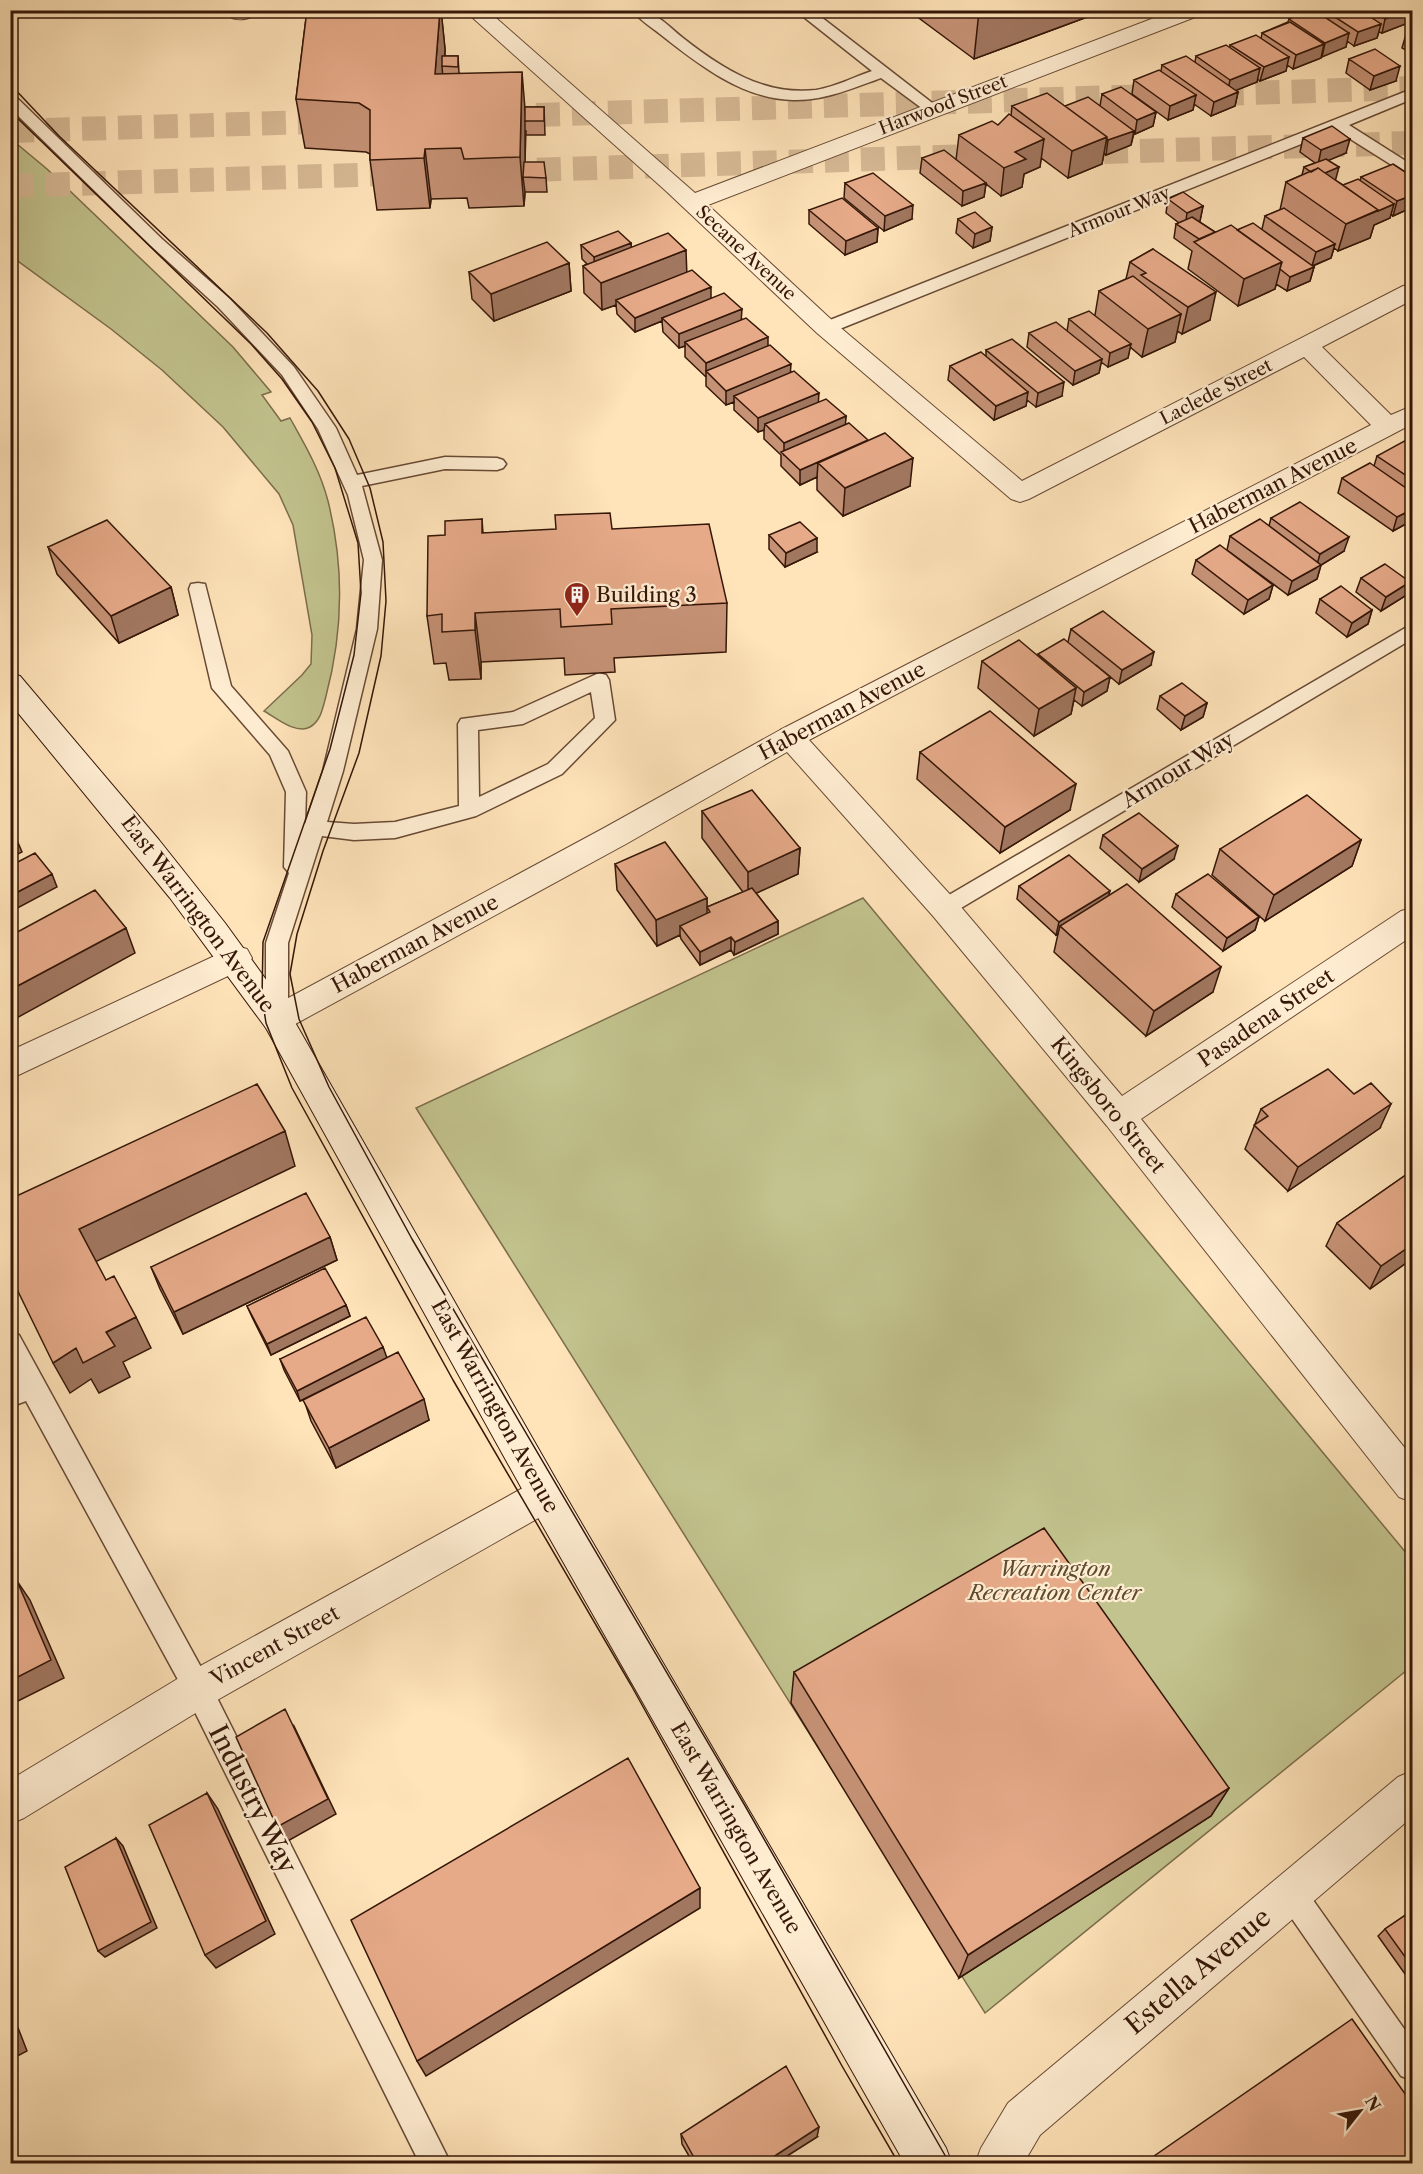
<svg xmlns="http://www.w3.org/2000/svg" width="1423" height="2174" font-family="'Libre Caslon Text',serif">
<rect width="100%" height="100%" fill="#ffe3b9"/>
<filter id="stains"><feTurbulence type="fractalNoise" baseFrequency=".00333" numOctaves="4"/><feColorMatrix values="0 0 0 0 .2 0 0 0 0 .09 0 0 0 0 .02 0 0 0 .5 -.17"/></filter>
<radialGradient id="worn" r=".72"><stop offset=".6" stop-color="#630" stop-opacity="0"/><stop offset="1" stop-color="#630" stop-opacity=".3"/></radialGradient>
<path fill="#c2c38e" stroke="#7c6d4b" stroke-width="1.5" d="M11,139L47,169L233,347L271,392L262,395L281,421L290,418C305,445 320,470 328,501C344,565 343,632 326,696C323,707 321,721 310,727C296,735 275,717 264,711L302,675L311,664L312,635L293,525L279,494L223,427L162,370L111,329L11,256Z
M863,898L1412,1560V1666L985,2013L416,1108Z"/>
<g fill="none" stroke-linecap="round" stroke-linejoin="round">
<path stroke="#d7ba96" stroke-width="24" stroke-dasharray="24 12" stroke-linecap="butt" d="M500,116L1412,88
M10,131L346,121
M1068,153L1412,143
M501,171L1001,155
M10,186L417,173"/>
<defs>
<path id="lane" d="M632,10C656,10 664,23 683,38C721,68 764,96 816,90C835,87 854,77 872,71L795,10H812L940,109L937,112H927L881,78C853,88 824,101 793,100C742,99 698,64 660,34C651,27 640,20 632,10Z
M1412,89V99L1349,125L1412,165V176L1406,174L1336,130L832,332H820L818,328L820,324Z
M10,95L15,96L162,239L230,299L294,367L336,428L357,475L445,457L497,458L503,460L506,464L503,468L497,470L445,469L362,486L382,560L377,629L343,771L327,822L354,824L395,822L459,806L458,724L461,719L513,712L599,673L606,675L609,680L615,720L562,774L476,816L395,838L354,840L322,836L288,943V1019L285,1025L277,1028L269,1025L266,1019V943L289,873L284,867L286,792L270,755L212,688L189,589L191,584L198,583L205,584L231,686L288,751L306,792L305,824L323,771L357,629L364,560L348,495L318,429L282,375L218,307L150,245L10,108ZM591,692L595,718L548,764L479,797L478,730L523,724Z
M1412,624V639L951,914L944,916L937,914L933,908L937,902Z
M10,1332L19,1335L208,1680L451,2164H420L188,1698L26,1401L10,1407V1384L17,1382L10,1369Z
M1291,1879L1301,1883L1412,2040V2080L1401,2076L1281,1903L1277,1893L1281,1883Z"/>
<path id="street" d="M227,10H260C254,19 241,21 232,18Z
M464,10H487L695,193L1175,10H1206L1203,14L708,205L835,323L1022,481L1403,286L1412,284V300L1322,347L1391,415L1412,406V424L809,740L955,900L1122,1096L1401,911L1412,908V936L1141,1119L1412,1457V1502L1399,1497L1107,1126L933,916L787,752L626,844L288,1028L277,1032L266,1028L261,1019L266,1010L604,828L780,730L1371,425L1304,357L1029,499L1020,502L1011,499L817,333L666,191Z
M236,946L247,949L252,958L247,967L10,1079V1051Z
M545,1478L558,1483L564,1495L558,1507L212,1703L24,1818L10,1824V1780L184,1675L532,1483Z
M1412,1771V1817L1040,2135L1023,2164H975L981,2148L1008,2103L1398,1777Z"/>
<path id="secondary" d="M10,673L20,676L159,840L225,923L288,1010L558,1483L946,2148L952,2164H905L532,1507L266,1028L170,898L10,703Z"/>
</defs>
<use href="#lane" stroke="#684a34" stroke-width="3"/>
<use href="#street" stroke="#684a34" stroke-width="2"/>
<use href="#secondary" stroke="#351708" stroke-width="2"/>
<use href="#lane" fill="#ffedd2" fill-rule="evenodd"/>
<use href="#street" fill="#ffedd2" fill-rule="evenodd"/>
<use href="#secondary" fill="#ffedd2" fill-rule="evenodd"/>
<path stroke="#351708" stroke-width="1.5" d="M10,84L59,136L267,333L318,391L349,439L370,488L383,542L386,601L381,656L359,753L323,851L297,934L290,974L299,1019L329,1087L412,1239L744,1804L950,2164
M10,111L251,344L282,379L312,422L335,468L358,543L361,593L354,655L330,749L263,942L262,997L266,1023L292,1088L453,1380L631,1685L842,2066L899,2164"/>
</g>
<path fill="#c69276" stroke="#351708" stroke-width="1.5" d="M307,10H441L445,49V56H458L459,73L525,107H544L545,135H526V130L525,162L546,178L547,192H525L524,206L469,208L467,198L431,199L430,208L377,210L370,160V154L366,152L305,148L296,99Z
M908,10H1106L974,59Z
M1319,10H1413V19L1409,17L1408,23L1382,33L1379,32L1377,38L1354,46L1347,41L1346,47L1321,56V58L1293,69L1287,65L1286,71L1260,81L1257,79V82L1236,90L1238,92L1235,106L1211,116L1194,104L1193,110L1168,120L1132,94L1134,80L1161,71L1162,65L1195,62L1196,56L1230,48V45L1261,39L1262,33L1288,22L1289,19L1318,13Z
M1413,31V54L1402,48L1406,34Z
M1349,59L1396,81L1370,90L1346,73Z
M1102,94L1156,112L1153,126L1135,134L1134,133L1131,145L1106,155L1104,153L1102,164L1068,178L1041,158L1040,167L1024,174L1022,187L1001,196L986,184L984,197L962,206L920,173L922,158L956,160L959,135L998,125L1011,116L1012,106H1100Z
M1303,138L1346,153L1328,160L1335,180L1343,185L1360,181L1361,177H1413V207L1393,216L1391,214L1390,218L1374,225L1370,238L1338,251L1334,248L1331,258L1313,266L1314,267L1310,281L1287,291L1276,284L1275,289L1238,306L1188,269L1192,251L1174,238L1176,224L1179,223L1166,213L1168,199L1203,206L1200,221H1198L1215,232L1237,230L1262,229L1265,216L1280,210L1286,182L1302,175L1304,167L1315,163L1300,152Z
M845,183L912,219L884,231L844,198Z
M809,210L878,228L877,242L845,255L809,224Z
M958,219L992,227L990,241L973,248L956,233Z
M631,243V247L687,272L711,298L742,319L768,346L818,402L846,416L845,424L910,486L843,516L817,490V477L800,485L781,466V455L764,439V430L758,432L734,410V402L726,405L706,386V377L685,357V346L679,348L663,332L662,321L635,332L617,314L616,305L602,310L584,293L583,266L587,264L582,259L581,245Z
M1153,249L1210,320L1182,334L1177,331L1175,342L1142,357L1130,347L1128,358L1108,367L1101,362L1099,373L1073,385L1027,347L1029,333L1067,331L1069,319L1095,315L1099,291L1126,279L1130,262Z
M569,263L571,291L494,321L472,299L469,272Z
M986,350L1062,396L1036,407L1027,400L1026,406L994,420L948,380L950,366L986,356Z
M1413,442V520L1393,531L1338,493L1342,478L1374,466L1377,456Z
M1271,518L1344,551L1321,565L1317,579L1288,595L1227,550L1230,536L1269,526Z
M482,519L483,533L612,529L727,603L726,652L614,658L615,672L565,675L564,658L481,662V679L449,680L446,663L434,664L427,616L445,535Z
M769,535L817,552L785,567L769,549Z
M48,547L171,587L178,615L119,643L57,574Z
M1196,560L1273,585L1269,599L1244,614L1192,574Z
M1361,578L1410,582L1405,596L1381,611L1356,592Z
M1320,599L1372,610L1368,624L1347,637L1316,613Z
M1071,629L1151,665L1119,684L1096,665L1110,677L1107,691L1082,706L1074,700L1071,714L1034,736L978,688L982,661L1038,656V654L1068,642Z
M1160,696L1207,703L1203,717L1181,730L1157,709Z
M920,752L1070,810L1000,853L917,779Z
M702,811L800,848L798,874L756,893L778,921V934L734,955L731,950L700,965L681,939L680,935L657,946L617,890L615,864L707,898V907L743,892L702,838Z
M1103,835L1174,859L1139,882L1100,848Z
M1361,840L1352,866L1265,921L1212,875L1220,849Z
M1019,886L1108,896L1213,992L1146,1036L1054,952L1058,934L1056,935L1017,899Z
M1176,894L1259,917L1255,930L1223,951L1172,907Z
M1261,1109L1380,1128L1288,1191L1245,1149Z
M1413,1170V1258L1370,1289L1326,1246L1337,1223Z
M330,1237L337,1260L183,1334L160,1289L151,1267Z
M346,1305L350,1316L271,1355L252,1317L247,1306Z
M383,1347L386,1358L429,1420L336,1468L311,1421L304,1400L300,1401L284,1370L280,1359Z
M794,1672L1229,1788L1211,1816L959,1978L791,1703Z
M1413,1910V1979L1410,1981L1378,1936L1385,1929Z
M681,2134L817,2137L776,2163H693L682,2144Z"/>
<path fill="#a17760" stroke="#351708" stroke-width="1.5" d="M440,10H441L445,49L444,66H442L443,80L435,74Z
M980,10H1106L974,59L979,11Z
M1408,10H1411L1408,23L1382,33L1385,19Z
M1381,24L1377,38L1354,46L1358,32Z
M1349,33L1346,47L1322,57L1325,43Z
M1324,44L1321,58L1293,69L1296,55Z
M1289,57L1286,71L1260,81L1264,67Z
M1400,66L1396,81L1370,90L1374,76Z
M1260,68L1257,82L1227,94L1230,80Z
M522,72L526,121H525V177H523L525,192L524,206L520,157Z
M1238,92L1235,106L1211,116L1214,102Z
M1196,95L1193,110L1168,120L1170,106Z
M1156,112L1153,126L1135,134L1137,120Z
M1134,131L1131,145L1106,155L1108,140Z
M1107,137L1102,164L1068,178L1072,151Z
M1044,139L1040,167L1024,174L1022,187L1001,196L1004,168L1015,152Z
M1350,139L1346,153L1318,165L1321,150Z
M425,149L431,199L430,208L424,158Z
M1339,167L1335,182L1317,176Z
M986,183L984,197L962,206L963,191Z
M1413,195V207L1393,216L1397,201Z
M1394,204L1390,218L1374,225L1370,238L1338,251L1346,224Z
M913,205L912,219L884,231L885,216Z
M1203,206L1200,221L1185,227L1187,213Z
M992,227L990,241L973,248L975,234Z
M878,228L877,242L845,255L846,241Z
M631,243L632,257L595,272L594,257Z
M1335,244L1331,258L1312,266L1316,252Z
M686,250L687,277L616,300V305L602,310L601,283Z
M1282,262L1275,289L1238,306L1244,279Z
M569,263L571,291L494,321L491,294Z
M1314,267L1310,281L1287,291L1290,277Z
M711,287V302L662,318V321L635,332V318Z
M1216,292L1210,320L1182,334L1188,307Z
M742,309L741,323L685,342V346L679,348V334Z
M1181,314L1175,342L1142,357L1148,329Z
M768,337V352L706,371V377V363Z
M1131,344L1128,358L1108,367L1110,353Z
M1102,359L1099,373L1073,385L1075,371Z
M791,364L790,378L734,396V402L726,405V391Z
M1064,382L1062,396L1036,407L1038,393Z
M1028,392L1026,406L994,420L996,406Z
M819,393L818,407L765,424L764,430L758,432V418Z
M846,416L845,431L784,455V443Z
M868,440L818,463L817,477L800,485V470Z
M913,458L910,486L843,516L845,488Z
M1413,509V520L1393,531L1397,517Z
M1349,537L1344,551L1321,565L1317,579L1288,595L1292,581L1316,568L1320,554Z
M817,538V552L785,567L786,553Z
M1410,582L1405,596L1381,611L1386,597Z
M1273,585L1269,599L1244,614L1248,600Z
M171,587L178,615L119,643L111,616Z
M1372,610L1368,624L1347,637L1352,623Z
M475,613L481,662V679L475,630Z
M1154,652L1151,665L1119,684L1122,670Z
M1110,677L1107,691L1082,706L1084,692Z
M1076,688L1071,714L1034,736L1039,709Z
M1207,703L1203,717L1181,730L1185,716Z
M1076,784L1070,810L1000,853L1005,827Z
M16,838L22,852L10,858V842Z
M1361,840L1352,866L1265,921L1274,895Z
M1178,846L1174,859L1139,882L1142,869Z
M800,848L798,874L748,897V872Z
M52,874L57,887L10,912V896Z
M1110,891L1106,904L1060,926L1058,934L1056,935L1059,922Z
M707,898V923L680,926V935L657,946L656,920Z
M1259,917L1255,930L1223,951L1227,938Z
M778,921V934L734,955L735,942Z
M126,928L135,953L13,1020L10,1014V990Z
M731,937V950L700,965V952Z
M1221,967L1213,992L1146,1036L1154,1011Z
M1391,1104L1380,1128L1288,1191L1298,1167Z
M285,1131L295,1166L95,1262L79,1229Z
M330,1237L337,1260L183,1334L174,1312Z
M1413,1244V1258L1370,1289L1381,1266Z
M346,1305L350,1316L271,1355L267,1344Z
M136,1317L151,1348L123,1362L130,1377L99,1393L91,1379L70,1393L53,1363L76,1348Z
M383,1347L387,1358L300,1401L297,1391Z
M424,1399L429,1420L336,1468L329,1448Z
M17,1581L30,1600L64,1678L10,1705V1681Z
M294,1726L336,1814L286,1842L277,1827Z
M1229,1788L1211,1816L959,1978L968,1955Z
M207,1793L218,1809L275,1934L216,1968L205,1955Z
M116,1838L123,1846L157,1928L105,1957L98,1951Z
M700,1888V1908L426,2076L417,2061Z
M10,2007L27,2051L10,2060Z
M819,2127L817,2137L776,2163H764Z"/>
<path fill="#e6aa89" stroke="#351708" stroke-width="1.5" d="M307,10H440L435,74L522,72L520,157L464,159L461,148L425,149L424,158L370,160V110L359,103L296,99Z
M1311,10H1314L1349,33L1325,43L1289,19Z
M1324,10H1360L1381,24L1358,32Z
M1371,10H1408L1385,19Z
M1290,22L1324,44L1296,55L1262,33Z
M1413,31V38L1406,34Z
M1256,35L1289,57L1264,67L1230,45Z
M1226,45L1260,68L1230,80L1196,56Z
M1375,49L1400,66L1374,76L1349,59Z
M442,56H458V67L442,66Z
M1186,56L1238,92L1214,102L1162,65Z
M1159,70L1196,95L1170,106L1134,80Z
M1121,87L1156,112L1137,120L1102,94Z
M1047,93L1107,137L1072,151L1012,106Z
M1088,97L1134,131L1108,140L1107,139V137L1065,106Z
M525,107H544V121H525Z
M1009,114L1044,139L1015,152L1026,159L1004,168L959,135L992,121L998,125Z
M1332,126L1350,139L1321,150L1303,138Z
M944,150L986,183L963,191L922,158Z
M1326,159L1339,167L1325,173L1318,168L1311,172L1304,167Z
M524,162H544L546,178L523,177Z
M1393,164L1413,177V195L1397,201L1361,177Z
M1318,168L1378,210L1346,224L1286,182Z
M873,173L913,205L885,216L845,183Z
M1358,179L1394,204L1378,211V210L1343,185Z
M1183,192L1203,206L1187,213L1168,199Z
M842,198L878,228L846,241L809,210Z
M1284,208L1335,244L1316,252L1265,216Z
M975,212L992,227L975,234L958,219Z
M1192,217L1215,232L1199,239L1176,224Z
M1253,223L1314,267L1290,277L1280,269L1282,262L1237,230Z
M1231,225L1282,262L1244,279L1194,242Z
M618,231L631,243L594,257L581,245Z
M668,233L686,250L601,283L583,266Z
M547,242L569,263L491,294L469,272Z
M1153,249L1216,292L1188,307L1141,275L1146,273L1130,262Z
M692,270L711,287L635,318L616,300Z
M1133,276L1181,314L1148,329L1099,291Z
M724,293L742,309L679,334L662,318Z
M1089,311L1131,344L1110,353L1069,319Z
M746,318L768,337L706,363L685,342Z
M1056,322L1102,359L1075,371L1029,333Z
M1012,339L1064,382L1038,393L986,350Z
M770,345L791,364L726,391L706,371Z
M981,352L1028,392L996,406L950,366Z
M794,371L819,393L758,418L734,396Z
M826,399L846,416L784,443L765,424Z
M849,423L868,440L800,470L781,452Z
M885,433L913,458L845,488L818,463Z
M1408,439L1413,442V480L1377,456Z
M1370,463L1413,493V509L1397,517L1342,478Z
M1300,502L1349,537L1320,554L1271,518Z
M610,513L612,529L709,524L727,603L611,609L612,624L561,627L560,609L475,613V630L442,632V614L427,616L428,536L445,535V521L482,519V533L556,529L555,515Z
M1260,519L1321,565L1292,581L1230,536Z
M107,520L171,587L111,616L48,547Z
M800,522L817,538L786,553L769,535Z
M1220,545L1273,585L1248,600L1196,560Z
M1385,564L1410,582L1386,597L1361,578Z
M1341,586L1372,610L1352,623L1320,599Z
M1103,611L1154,652L1122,670L1071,629Z
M1064,639L1110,677L1084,692L1038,654Z
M1019,640L1076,688L1039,709L982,661Z
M1182,683L1207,703L1185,716L1160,696Z
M990,711L1076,784L1005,827L920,752Z
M752,790L800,848L748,872L702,811Z
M1307,795L1361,840L1274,895L1220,849Z
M1139,813L1178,846L1142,869L1103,835Z
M10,831L16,838L10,842Z
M665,842L707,898L656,920L615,864Z
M35,853L52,874L10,896V866Z
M1069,855L1110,891L1059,922L1019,886Z
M1208,874L1259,917L1227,938L1176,894Z
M1127,884L1221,967L1154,1011L1060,926Z
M752,888L778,921L735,942L731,937L700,952L680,926L710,912L707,907Z
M95,890L126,928L10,990V936Z
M1328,1069L1354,1094L1371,1083L1391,1104L1298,1167L1254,1125L1268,1116L1261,1109Z
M257,1084L285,1131L79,1229L106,1280L114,1276L136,1317L106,1332L115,1346L83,1363L76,1348L53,1363L10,1275V1199Z
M1413,1170V1244L1381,1266L1337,1223Z
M306,1193L330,1237L174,1312L151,1267Z
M325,1268L346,1305L267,1344L247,1306Z
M366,1317L383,1347L297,1391L280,1359Z
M398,1352L424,1399L329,1448L303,1400Z
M1044,1528L1229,1788L968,1955L794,1672Z
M17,1581L51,1660L10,1681V1584Z
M285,1709L328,1799L277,1827L236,1737Z
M628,1758L700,1888L417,2061L351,1920Z
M207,1793L266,1921L205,1955L149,1825Z
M116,1838L151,1922L98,1951L65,1867Z
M1413,1910V1968L1385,1929Z
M1352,2019L1413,2105V2163H1144Z
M786,2066L819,2127L764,2163H697L681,2134Z"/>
<defs>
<symbol id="building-pin" viewBox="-11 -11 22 30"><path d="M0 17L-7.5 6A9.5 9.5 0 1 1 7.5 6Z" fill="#8f2418" stroke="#ffedd2"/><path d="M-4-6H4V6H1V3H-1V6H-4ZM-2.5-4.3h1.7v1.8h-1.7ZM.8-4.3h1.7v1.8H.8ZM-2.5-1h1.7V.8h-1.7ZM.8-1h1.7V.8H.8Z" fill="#fff"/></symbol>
</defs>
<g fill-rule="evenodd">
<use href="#building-pin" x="562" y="580" width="30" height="40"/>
</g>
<g text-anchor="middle" stroke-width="4.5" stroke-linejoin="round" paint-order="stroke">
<g font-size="18" fill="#351708" stroke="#ffedd2">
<text transform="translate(943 105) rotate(-21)" y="6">Harwood Street</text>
<text transform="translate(1119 212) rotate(-22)" y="6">Armour Way</text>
<text transform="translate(746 253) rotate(43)" y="6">Secane Avenue</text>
<text transform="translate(1216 392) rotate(-27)" y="6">Laclede Street</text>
</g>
<g font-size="21" fill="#351708" stroke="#ffedd2">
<text transform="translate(1273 486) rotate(-27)" y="7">Haberman Avenue</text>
<text transform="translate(842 711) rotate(-28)" y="7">Haberman Avenue</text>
<text transform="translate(1178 770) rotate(-31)" y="7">Armour Way</text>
<text transform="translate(198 914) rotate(53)" y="7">East Warrington Avenue</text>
<text transform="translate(415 944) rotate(-28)" y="7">Haberman Avenue</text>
<text transform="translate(1266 1018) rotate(-34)" y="7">Pasadena Street</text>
<text transform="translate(1108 1105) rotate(51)" y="7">Kingsboro Street</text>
<text transform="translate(495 1406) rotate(61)" y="7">East Warrington Avenue</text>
<text transform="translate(275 1646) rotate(-29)" y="7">Vincent Street</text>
<text transform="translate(736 1828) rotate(60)" y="7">East Warrington Avenue</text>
</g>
<g font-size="21" fill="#351708" stroke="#ffedd2" text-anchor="start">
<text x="596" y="602">Building 3</text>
</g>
<g font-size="21" font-style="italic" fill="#5f4b30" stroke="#ffedd2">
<text x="1055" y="1576">Warrington<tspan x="1055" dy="24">Recreation Center</tspan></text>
</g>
<g font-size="26" fill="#351708" stroke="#ffedd2">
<text transform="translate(253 1799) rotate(63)" y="9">Industry Way</text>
<text transform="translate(1198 1971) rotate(-40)" y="9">Estella Avenue</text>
</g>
</g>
<rect width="1423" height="2174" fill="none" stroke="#ffe3b9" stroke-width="36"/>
<rect x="12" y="12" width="1399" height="2150" fill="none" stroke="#351708" stroke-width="3"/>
<rect x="18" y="18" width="1387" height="2138" fill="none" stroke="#351708" stroke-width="1.5"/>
<g transform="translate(1360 2111) rotate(59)" stroke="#ffedd2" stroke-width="4.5" paint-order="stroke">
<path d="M0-4.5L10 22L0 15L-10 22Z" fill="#351708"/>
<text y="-9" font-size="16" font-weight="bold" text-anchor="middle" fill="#351708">N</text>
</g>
<rect width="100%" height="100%" filter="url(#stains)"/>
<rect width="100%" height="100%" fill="url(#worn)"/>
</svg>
